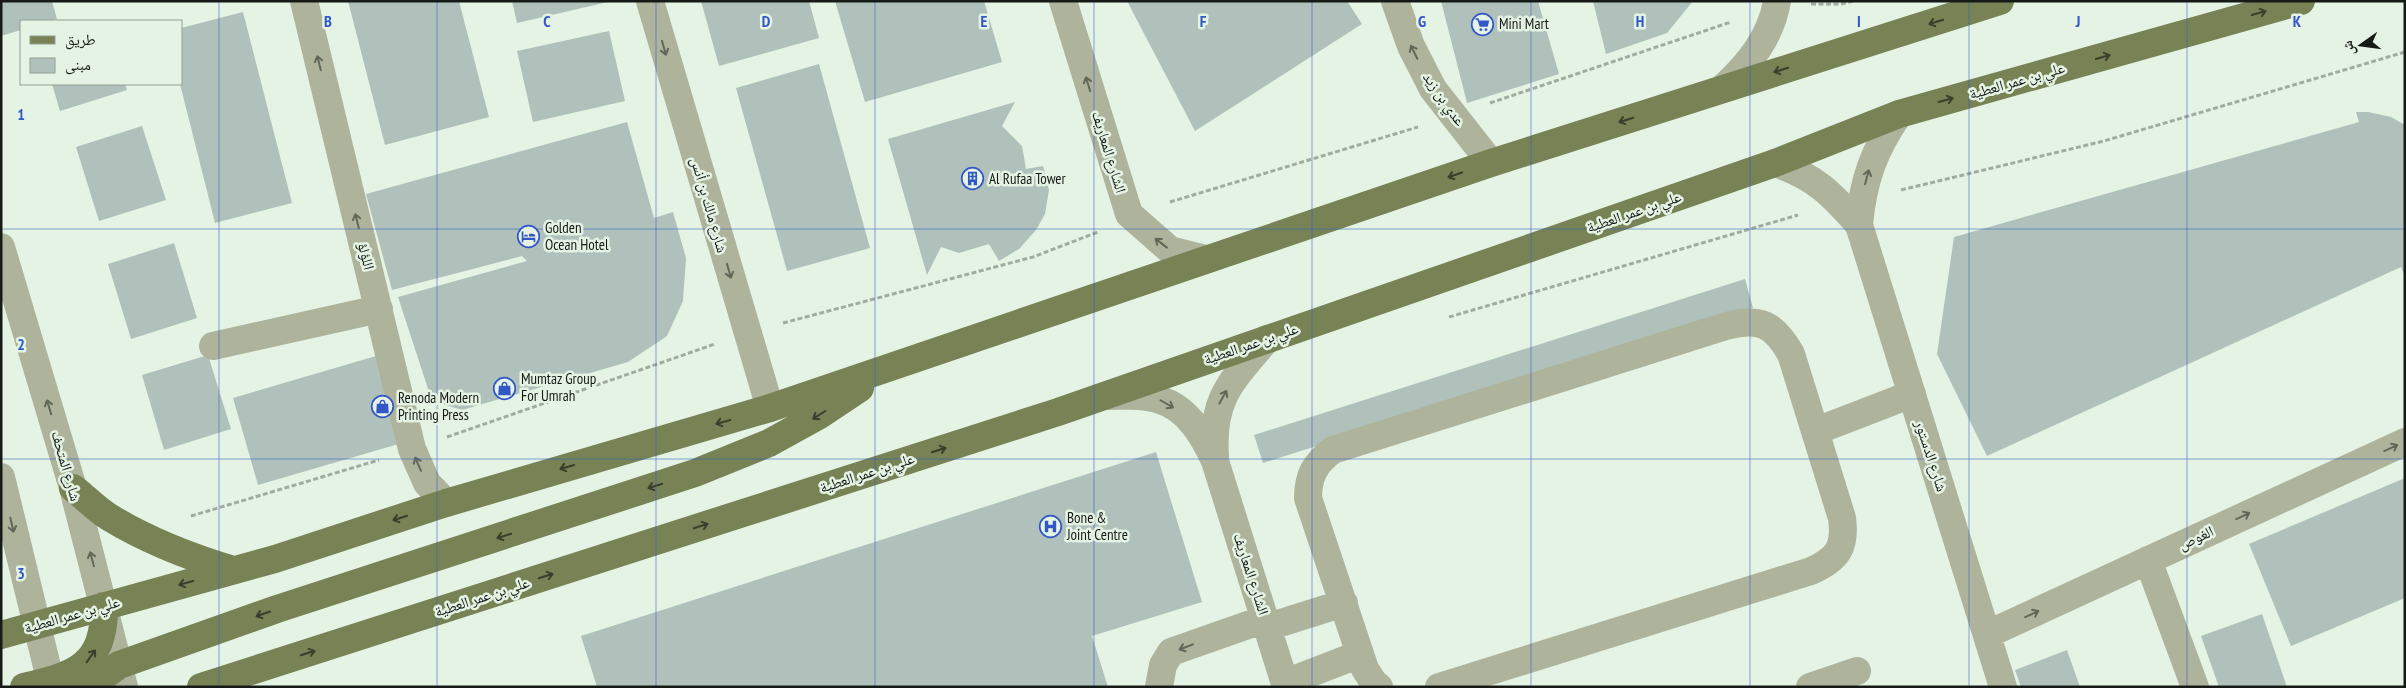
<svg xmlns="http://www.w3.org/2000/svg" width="2406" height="688" font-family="'PT Sans Narrow','Noto Naskh Arabic',sans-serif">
<rect width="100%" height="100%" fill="#e5f3e5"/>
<path fill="#afc1ba" d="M1,1H52L57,19L49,21H21V30L1,36Z
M348,1H459L489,117L385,145Z
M512,1H608V2L517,23Z
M701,1H809L819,38L719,66Z
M835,1H984L1002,62L865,102Z
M1127,1H1347L1362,24L1195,131Z
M1441,1H1538L1559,74L1467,103Z
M1593,1H1693L1667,33L1606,54Z
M243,12L292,203L215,223L180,84L181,28Z
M609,31L625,101L533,122L517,51Z
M819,64L870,248L787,271L736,88Z
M52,84H125L127,90L60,111Z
M1015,102L1002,126L1022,146L1026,169L1043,166L1049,190L1045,214L1036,230L1019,249L999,261L989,244L959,253L941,247L927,275L888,139Z
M2356,112H2368L2391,117L2405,125V277L2401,267L1987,456L1937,354L1954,237L2359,122Z
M627,122L654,218L673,212L686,258L683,301L667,336L628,362L462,410L432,401L398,297L527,261L522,256L392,290L366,194Z
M142,126L166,200L99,221L76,147Z
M174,243L197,318L131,339L108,264Z
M1745,279L1753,308L1263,463L1254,435Z
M208,355L231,429L164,450L142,375Z
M376,356L402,443L258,485L233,398Z
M1156,452L1202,602L1092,636L1108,687H597L581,636Z
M2405,478V598L2291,646L2249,544Z
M2262,614L2287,687H2219L2201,636Z
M2067,650L2080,687H2021L2015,670Z"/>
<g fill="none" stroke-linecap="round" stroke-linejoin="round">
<path stroke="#a1aca1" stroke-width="3" stroke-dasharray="5 2.5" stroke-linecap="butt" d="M1811,4H1841L1853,1
M1490,103L1731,22
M1901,190L2104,141L2405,52
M1170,202L1418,127
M1449,317L1798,215
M783,323L1033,257L1098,232
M447,437L715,344
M191,516L379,460"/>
<path stroke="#adb49b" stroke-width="28" d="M304,1L412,449L427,483L446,503
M650,1L770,408
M1063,1L1129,214L1170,250L1206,259
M1395,1L1411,46L1433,89L1491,163
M1723,88C1749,64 1771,37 1777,1
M1899,114C1874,150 1863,180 1859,225L2003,687
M1775,163C1815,177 1831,193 1859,225
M1,247L73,488L124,687
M213,346L379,309
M1106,396C1124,396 1143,394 1160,400C1188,408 1204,437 1215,461L1286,687
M1816,431L1912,394
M1215,457C1211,398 1231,382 1267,339
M1,477L52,687
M2148,560L2195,687
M1268,627L1344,603
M1988,634L2405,442
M1285,683L1360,654
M1159,687L1163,665L1171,652L1265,619
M1379,687L1374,683L1365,669L1308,498C1308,476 1315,463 1333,450L1726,326C1760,317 1774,324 1791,354L1842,518C1846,547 1838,559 1811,571L1439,687
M1810,687L1857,671"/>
<path stroke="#778354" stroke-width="28" d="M73,488C85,497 96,509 109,517C148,541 190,557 233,570
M1,635L275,559L446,503L770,408L1491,163L2000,1
M24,687C75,675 105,666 104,606
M89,687L119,665L277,609L695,473L769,443L818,416L860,388
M201,687L1058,412L1775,163L1899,114L2301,1"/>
</g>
<defs><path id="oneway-shaft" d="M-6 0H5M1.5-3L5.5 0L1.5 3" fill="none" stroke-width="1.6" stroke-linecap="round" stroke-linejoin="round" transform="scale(1.25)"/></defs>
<g stroke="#393f2c">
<use href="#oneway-shaft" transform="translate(2259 13) rotate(-16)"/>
<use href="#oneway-shaft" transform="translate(1936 22) rotate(163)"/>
<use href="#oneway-shaft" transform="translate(2103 57) rotate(-16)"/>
<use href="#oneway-shaft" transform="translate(1781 70) rotate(163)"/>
<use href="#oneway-shaft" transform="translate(1946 100) rotate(-16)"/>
<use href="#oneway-shaft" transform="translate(1626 120) rotate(162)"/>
<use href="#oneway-shaft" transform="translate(1455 175) rotate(161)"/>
<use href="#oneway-shaft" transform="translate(819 415) rotate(148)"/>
<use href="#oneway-shaft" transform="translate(723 422) rotate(164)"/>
<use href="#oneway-shaft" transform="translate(939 450) rotate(-18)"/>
<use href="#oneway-shaft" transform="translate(567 467) rotate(164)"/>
<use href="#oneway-shaft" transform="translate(655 486) rotate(162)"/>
<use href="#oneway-shaft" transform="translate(400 518) rotate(162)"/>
<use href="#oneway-shaft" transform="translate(701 526) rotate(-18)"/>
<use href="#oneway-shaft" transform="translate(504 536) rotate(162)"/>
<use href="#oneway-shaft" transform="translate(546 576) rotate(-18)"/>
<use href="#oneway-shaft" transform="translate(186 583) rotate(165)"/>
<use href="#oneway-shaft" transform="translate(263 614) rotate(161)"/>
<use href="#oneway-shaft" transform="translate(308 653) rotate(-18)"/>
<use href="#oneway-shaft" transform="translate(91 656) rotate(-55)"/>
</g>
<g stroke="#626859">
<use href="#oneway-shaft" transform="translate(664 48) rotate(74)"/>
<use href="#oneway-shaft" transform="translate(1414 52) rotate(-116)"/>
<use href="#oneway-shaft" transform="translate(319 63) rotate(-104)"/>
<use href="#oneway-shaft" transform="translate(1088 84) rotate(-107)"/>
<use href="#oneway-shaft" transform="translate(1867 177) rotate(-75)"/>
<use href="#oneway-shaft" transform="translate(357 221) rotate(-104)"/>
<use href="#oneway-shaft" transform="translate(1161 243) rotate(-142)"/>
<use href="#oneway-shaft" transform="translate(729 271) rotate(74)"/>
<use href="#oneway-shaft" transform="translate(1223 397) rotate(-61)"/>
<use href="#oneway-shaft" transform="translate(1167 404) rotate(30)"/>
<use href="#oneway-shaft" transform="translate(49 407) rotate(-107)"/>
<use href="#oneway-shaft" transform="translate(2391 448) rotate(-25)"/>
<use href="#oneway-shaft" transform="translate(418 464) rotate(-114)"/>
<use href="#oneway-shaft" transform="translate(2243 516) rotate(-25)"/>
<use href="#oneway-shaft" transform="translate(12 525) rotate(77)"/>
<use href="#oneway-shaft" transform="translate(92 559) rotate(-105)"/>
<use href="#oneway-shaft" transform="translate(2032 614) rotate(-25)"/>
<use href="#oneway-shaft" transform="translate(1186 647) rotate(159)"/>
</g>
<path fill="none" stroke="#3457c7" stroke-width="1" stroke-opacity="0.55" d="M219,1V687M437,1V687M656,1V687M875,1V687M1094,1V687M1312,1V687M1531,1V687M1750,1V687M1969,1V687M2187,1V687M1,229H2405M1,459H2405"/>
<defs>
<symbol id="supermarket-ring" viewBox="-11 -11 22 22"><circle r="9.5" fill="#e5f3e5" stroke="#3457c7" stroke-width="1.5"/><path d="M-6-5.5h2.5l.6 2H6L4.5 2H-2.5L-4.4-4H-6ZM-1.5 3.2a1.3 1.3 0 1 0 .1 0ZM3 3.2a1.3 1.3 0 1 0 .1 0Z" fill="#3457c7"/></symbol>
<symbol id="building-ring" viewBox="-11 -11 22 22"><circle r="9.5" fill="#e5f3e5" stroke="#3457c7" stroke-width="1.5"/><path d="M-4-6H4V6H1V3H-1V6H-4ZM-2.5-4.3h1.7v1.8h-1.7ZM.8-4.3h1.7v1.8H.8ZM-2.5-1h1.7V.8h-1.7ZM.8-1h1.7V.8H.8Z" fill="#3457c7"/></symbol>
<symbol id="hotel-ring" viewBox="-11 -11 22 22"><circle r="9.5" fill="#e5f3e5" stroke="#3457c7" stroke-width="1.5"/><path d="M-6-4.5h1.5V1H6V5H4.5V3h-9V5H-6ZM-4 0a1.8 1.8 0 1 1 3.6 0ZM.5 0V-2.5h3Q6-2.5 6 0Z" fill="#3457c7"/></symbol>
<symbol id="shop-ring" viewBox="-11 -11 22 22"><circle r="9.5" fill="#e5f3e5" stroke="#3457c7" stroke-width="1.5"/><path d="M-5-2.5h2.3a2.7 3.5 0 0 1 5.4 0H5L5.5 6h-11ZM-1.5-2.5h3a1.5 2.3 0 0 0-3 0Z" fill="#3457c7"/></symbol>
<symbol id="hospital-ring" viewBox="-11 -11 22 22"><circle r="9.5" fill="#e5f3e5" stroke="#3457c7" stroke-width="1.5"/><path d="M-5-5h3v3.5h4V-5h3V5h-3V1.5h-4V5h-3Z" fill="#3457c7"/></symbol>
</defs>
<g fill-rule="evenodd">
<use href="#supermarket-ring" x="1470" y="12" width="25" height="25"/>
<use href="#building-ring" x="960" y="166" width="25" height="25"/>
<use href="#hotel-ring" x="516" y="224" width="25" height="25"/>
<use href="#shop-ring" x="492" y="376" width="25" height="25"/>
<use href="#shop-ring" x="370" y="394" width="25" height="25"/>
<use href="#hospital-ring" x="1038" y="514" width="25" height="25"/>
</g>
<g text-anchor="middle" stroke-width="5" stroke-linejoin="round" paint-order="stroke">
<g font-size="15" fill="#171b17" stroke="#e5f3e5" text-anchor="start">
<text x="1499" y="29">Mini Mart</text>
<text x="989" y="184">Al Rufaa Tower</text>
<text x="545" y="233">Golden<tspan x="545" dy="17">Ocean Hotel</tspan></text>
<text x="521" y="384">Mumtaz Group<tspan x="521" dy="17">For Umrah</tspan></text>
<text x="398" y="403">Renoda Modern<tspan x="398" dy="17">Printing Press</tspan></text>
<text x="1067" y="523">Bone &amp;<tspan x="1067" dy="17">Joint Centre</tspan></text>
</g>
<g font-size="15" fill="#171b17" stroke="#e5f3e5">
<text transform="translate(2017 81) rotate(-16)" y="5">علي بن عمر العطية</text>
<text transform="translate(1444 99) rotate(55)" y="5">عدي بن زيد</text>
<text transform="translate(1109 152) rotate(73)" y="5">الشارع المعاريف</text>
<text transform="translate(709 205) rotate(74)" y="5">شارع مالك بن أنس</text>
<text transform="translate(1634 212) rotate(-19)" y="5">علي بن عمر العطية</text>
<text transform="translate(366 256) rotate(76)" y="5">اللؤلؤ</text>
<text transform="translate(1251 344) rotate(-19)" y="5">علي بن عمر العطية</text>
<text transform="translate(1931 456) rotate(72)" y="5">شارع الدستور</text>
<text transform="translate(66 466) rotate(74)" y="5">شارع المتحف</text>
<text transform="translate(867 473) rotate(-18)" y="5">علي بن عمر العطية</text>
<text transform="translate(2196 538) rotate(-25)" y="5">الغوص</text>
<text transform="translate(1251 574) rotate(72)" y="5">الشارع المعاريف</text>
<text transform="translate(482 597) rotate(-18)" y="5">علي بن عمر العطية</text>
<text transform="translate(72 615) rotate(-16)" y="5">علي بن عمر العطية</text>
</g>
</g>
<g font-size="16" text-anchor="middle" font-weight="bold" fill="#3457c7" stroke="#e5f3e5" stroke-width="5" stroke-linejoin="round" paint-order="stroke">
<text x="328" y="27">B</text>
<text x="547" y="27">C</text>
<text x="766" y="27">D</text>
<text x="984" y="27">E</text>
<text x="1203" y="27">F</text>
<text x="1422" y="27">G</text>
<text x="1640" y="27">H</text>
<text x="1859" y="27">I</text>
<text x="2078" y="27">J</text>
<text x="2297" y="27">K</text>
<text x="21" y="120">1</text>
<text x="21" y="350">2</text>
<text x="21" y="579">3</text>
</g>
<rect width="2406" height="688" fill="none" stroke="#171b17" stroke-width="5"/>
<rect x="20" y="20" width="162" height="65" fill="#e5f3e5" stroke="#939d93"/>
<rect x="30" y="36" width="25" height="8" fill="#778354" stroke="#939d93"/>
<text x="65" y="45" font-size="15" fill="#171b17">طريق</text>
<rect x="30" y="58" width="25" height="15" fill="#afc1ba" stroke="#939d93"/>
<text x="65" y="70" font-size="15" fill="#171b17">مبنى</text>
<g transform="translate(2361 45) rotate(256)" stroke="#e5f3e5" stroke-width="4" paint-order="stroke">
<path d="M0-4L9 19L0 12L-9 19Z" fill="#171b17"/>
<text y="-8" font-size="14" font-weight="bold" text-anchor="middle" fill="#171b17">ش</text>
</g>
</svg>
